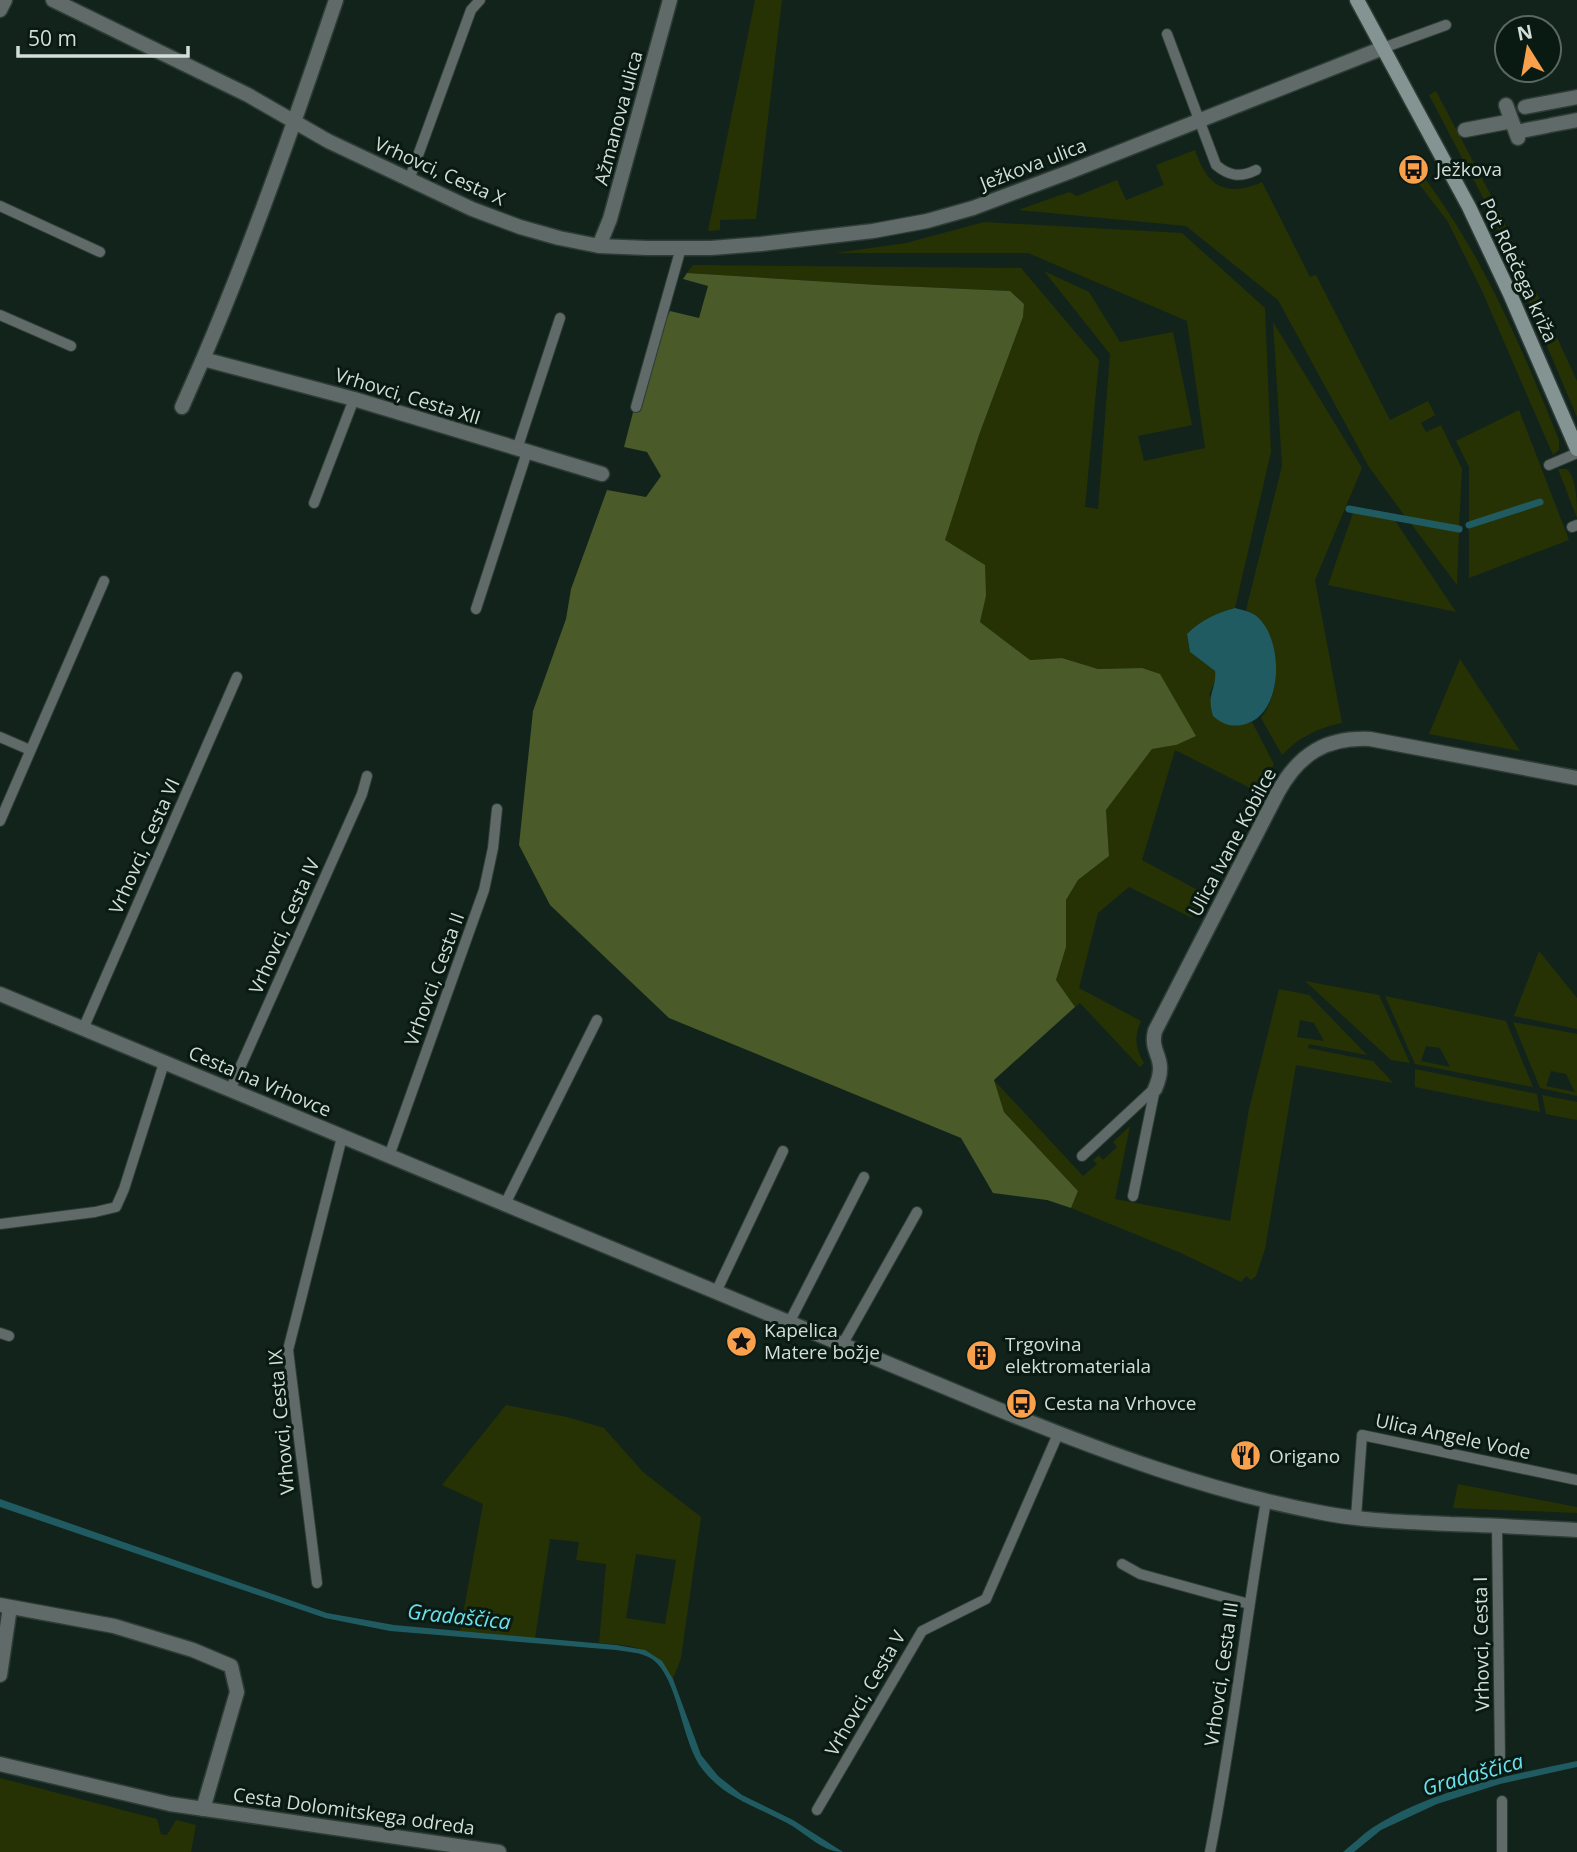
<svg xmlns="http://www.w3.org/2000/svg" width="1577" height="1852" font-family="'Open Sans',sans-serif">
<rect width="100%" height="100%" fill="#12231c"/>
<path fill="#263204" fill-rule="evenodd" d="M755,0H782L756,219L720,220V230L708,231Z
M1436,91L1496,205L1577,381V417L1489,209L1429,95Z
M1195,150C1207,186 1225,198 1262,182L1310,277L1316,275L1390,420L1428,401L1435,415L1421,423L1426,432L1441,425L1462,469L1459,527L1407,519L1369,467L1278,300L1186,226L1018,210L1069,192L1077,196L1117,180L1126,200L1164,185L1156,165Z
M1420,172C1482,253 1521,346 1559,440V450L1553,455L1482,291L1448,222L1413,176Z
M984,222L1182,233L1265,308L1271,452L1235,608C1216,613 1201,620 1187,634L1190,652L1215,671L1216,679L1209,695L1240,725L1252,722L1274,764L1258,792L1175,750L1142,860L1205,894L1192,918L1129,887L1098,913L1079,988L1141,1021C1134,1036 1135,1049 1144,1063L1140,1067L1080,1003L1075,1007L1056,980L1066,947V900L1078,880L1109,856L1106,810L1152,749L1176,745L1142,668L1098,669L1062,658L1030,660L980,622L986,596L944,540L979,435L1023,317L1024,304L1010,291L878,285L687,273L693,265L1021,268L1099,360L1085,507L1098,509L1110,354L1044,271L1089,292L1120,342L1173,332L1192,425L1138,436L1144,461L1205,448L1187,321L1028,253H835L906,243Z
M1273,322L1362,468L1315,580L1342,723C1318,728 1299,737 1282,755L1261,718C1284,688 1282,629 1246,610L1282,466Z
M1519,410L1569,540L1469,578V526L1542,503L1541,501L1469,523V467L1456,441Z
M1558,469H1567C1577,480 1577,502 1577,518Z
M1353,513L1394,519L1456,612L1328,585Z
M1409,521L1459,529L1457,585Z
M1460,659L1520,751L1429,734Z
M1539,951L1577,998V1029L1514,1016Z
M1305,981L1379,995L1410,1063L1391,1060Z
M1279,989L1309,995L1367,1055L1309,1044L1308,1048L1373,1061L1393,1083L1296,1065L1265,1249L1256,1276L1251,1280L1246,1276L1241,1282L1181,1253L1071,1208L1078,1191L1004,1112L994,1080L1083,1176L1097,1164L1093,1160L1099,1155L1103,1160L1117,1147L1113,1142L1130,1126L1115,1199L1230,1221L1249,1109ZM1300,1020L1314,1023L1324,1041L1297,1037Z
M1385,996L1506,1021L1533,1087L1415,1064ZM1426,1046L1440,1048L1450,1067L1421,1061Z
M1513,1022L1577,1034V1096L1540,1088ZM1551,1071L1566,1074L1575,1092L1546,1086Z
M1415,1069L1537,1094L1540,1112L1415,1087Z
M1542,1095L1577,1102V1120L1546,1114Z
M506,1405L567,1417L604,1428L643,1472L701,1517L681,1658L673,1679C652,1646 636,1646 599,1643L606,1564L576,1560L579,1542L550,1539L535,1638L460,1631L483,1504L442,1485ZM636,1554L676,1560L665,1624L626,1618Z
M1458,1484L1577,1507V1513L1453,1508Z
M0,1778L157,1819L161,1834L167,1835L176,1820L196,1825L191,1852H0Z"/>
<path fill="#4a5a28" d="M687,273L878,285L1010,291L1024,304L1023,317L979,435L945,540L985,565L986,596L980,622L1030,660L1062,658L1098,669L1142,668L1160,674L1196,736L1176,745L1152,749L1106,810L1109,856L1078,880L1066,900V947L1056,980L1075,1007L994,1080L1004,1112L1078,1191L1071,1208L1047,1200L993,1193L961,1138L669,1018L550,905L519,845L533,711L566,619L571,589L607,490L646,497L661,476L647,452L624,447L644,370L670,311L699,318L708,286L683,279Z"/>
<path fill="#205b62" d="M1235,608C1242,610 1249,611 1255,615C1285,637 1285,717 1242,725C1230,727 1222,724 1213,716C1206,693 1217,689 1215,671L1190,652L1187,634C1201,620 1216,613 1235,608Z
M0,1499L327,1613L394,1625L616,1645L645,1650L662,1661L673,1679L701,1755L718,1776L742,1795L793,1820L843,1852C822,1852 806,1833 787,1823C757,1807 725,1798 703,1770C681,1743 679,1678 652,1659C641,1652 628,1652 616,1650L390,1631L325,1618L3,1508L0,1507Z
M1577,1761V1767L1500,1784L1437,1804L1381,1830L1354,1852H1343C1353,1844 1362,1835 1372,1828C1433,1789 1507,1776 1577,1761Z"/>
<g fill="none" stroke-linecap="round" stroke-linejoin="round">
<path stroke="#205b62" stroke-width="7" d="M1349,509L1459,529
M1469,525L1540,502"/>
<defs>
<path id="service" d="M1167,34L1216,165C1229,176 1240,178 1256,170
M1383,48L1446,25
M409,180L471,10L480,0
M0,206L100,252
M0,315L71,346
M636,407L681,248
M517,449L560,318
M1549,465L1577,453
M314,503L354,399
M1572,527L1577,525
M476,609L527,452
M0,737L30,750
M0,821L104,581
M83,1029L237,677
M230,1090L362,794L367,776
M389,1156L484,890L493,848L497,809
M1082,1156L1154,1089
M1133,1196L1155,1089
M505,1204L597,1020
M0,1224L95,1212L116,1207L124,1189L164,1063
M716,1292L783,1151
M789,1323L864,1177
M0,1333L9,1336
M842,1345L917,1212
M1356,1517L1362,1435L1577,1480
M1497,1526L1500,1761
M1122,1564L1140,1574L1249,1604
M317,1583L288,1350L342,1137
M817,1810L922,1631L986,1599L1058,1434
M1210,1852C1233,1736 1246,1618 1266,1501
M1502,1852V1801"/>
<path id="pedestrian" d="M1506,105L1518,138
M1525,107L1577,97
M1551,125L1577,120
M1465,130L1512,121
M1516,132L1547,126"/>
<path id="minor" d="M53,0L248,95L328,141L472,209L520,227L559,238L599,246L647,248H711L761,244L873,231L927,221L973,208L1069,172L1383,48
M336,0C295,121 253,242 203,359L354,399L602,474
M0,10L5,0
M599,246L610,219L670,0
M182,407L203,359
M1155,1089C1169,1057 1149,1055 1155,1031L1278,792C1299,754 1326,737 1370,739L1577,778
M0,1605L114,1626L193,1650L231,1666L237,1692L203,1809
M0,1675L10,1607"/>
<path id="tertiary" d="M0,994L995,1408C1101,1451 1210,1492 1323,1513C1364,1521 1408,1522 1450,1524C1492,1525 1535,1528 1577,1530
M0,1764L170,1804L499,1852"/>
<path id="secondary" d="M1357,0L1469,207L1510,294L1577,449"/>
</defs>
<use href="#service" stroke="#2d3d36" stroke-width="12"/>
<use href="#pedestrian" stroke="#2d3d36" stroke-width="17"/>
<use href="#minor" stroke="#2d3d36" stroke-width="17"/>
<use href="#tertiary" stroke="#2d3d36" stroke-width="17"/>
<use href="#secondary" stroke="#2d3d36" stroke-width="17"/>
<use href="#service" stroke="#606a68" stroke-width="10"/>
<use href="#pedestrian" stroke="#606a68" stroke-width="14"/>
<use href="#minor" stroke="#606a68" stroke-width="14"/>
<use href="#tertiary" stroke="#606a68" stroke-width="14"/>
<use href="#secondary" stroke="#849492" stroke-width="14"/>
</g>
<defs>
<symbol id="bus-disc" viewBox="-11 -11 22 22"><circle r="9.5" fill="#f8a04b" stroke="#091a13"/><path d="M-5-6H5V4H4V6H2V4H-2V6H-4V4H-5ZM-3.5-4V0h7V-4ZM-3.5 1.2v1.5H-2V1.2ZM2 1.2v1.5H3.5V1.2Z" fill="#111"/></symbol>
<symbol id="sight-disc" viewBox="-11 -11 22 22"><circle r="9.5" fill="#f8a04b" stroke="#091a13"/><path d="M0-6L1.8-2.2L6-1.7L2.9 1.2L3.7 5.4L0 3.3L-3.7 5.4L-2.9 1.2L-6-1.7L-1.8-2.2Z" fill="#111"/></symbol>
<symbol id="building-disc" viewBox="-11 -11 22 22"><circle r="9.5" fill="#f8a04b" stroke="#091a13"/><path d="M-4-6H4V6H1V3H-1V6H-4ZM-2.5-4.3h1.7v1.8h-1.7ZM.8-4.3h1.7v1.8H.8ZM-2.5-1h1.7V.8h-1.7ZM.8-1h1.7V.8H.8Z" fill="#111"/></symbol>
<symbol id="restaurant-disc" viewBox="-11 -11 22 22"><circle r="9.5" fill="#f8a04b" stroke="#091a13"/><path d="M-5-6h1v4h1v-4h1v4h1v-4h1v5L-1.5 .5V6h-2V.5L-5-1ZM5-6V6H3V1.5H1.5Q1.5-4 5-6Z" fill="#111"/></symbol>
</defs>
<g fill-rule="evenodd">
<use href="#bus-disc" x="1396" y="152" width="35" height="35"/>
<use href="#sight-disc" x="724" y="1324" width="35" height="35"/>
<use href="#building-disc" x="964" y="1338" width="35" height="35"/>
<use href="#bus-disc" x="1004" y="1386" width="35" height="35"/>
<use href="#restaurant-disc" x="1228" y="1438" width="35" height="35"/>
</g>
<g text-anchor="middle" stroke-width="6" stroke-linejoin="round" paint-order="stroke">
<g font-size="19" fill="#d3ded8" stroke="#091a13">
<text transform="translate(618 118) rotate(-75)" y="7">Ažmanova ulica</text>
<text transform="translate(1033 164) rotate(-21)" y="7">Ježkova ulica</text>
<text transform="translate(440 171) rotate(24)" y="7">Vrhovci, Cesta X</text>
<text transform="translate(1519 270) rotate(65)" y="7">Pot Rdečega križa</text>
<text transform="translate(408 396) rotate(17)" y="7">Vrhovci, Cesta XII</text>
<text transform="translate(1232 842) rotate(-62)" y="7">Ulica Ivane Kobilce</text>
<text transform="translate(144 846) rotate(-66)" y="7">Vrhovci, Cesta VI</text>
<text transform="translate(284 926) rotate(-66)" y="7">Vrhovci, Cesta IV</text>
<text transform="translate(434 979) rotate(-70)" y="7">Vrhovci, Cesta II</text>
<text transform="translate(260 1081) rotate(23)" y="7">Cesta na Vrhovce</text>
<text transform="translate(281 1422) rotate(-95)" y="7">Vrhovci, Cesta IX</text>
<text transform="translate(1453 1436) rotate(12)" y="7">Ulica Angele Vode</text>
<text transform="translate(1481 1644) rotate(-91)" y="7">Vrhovci, Cesta I</text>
<text transform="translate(1221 1674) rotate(-82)" y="7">Vrhovci, Cesta III</text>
<text transform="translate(865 1693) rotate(-60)" y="7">Vrhovci, Cesta V</text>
<text transform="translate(354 1811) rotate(8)" y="7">Cesta Dolomitskega odreda</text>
</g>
<g font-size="19" fill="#d3ded8" stroke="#091a13" text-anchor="start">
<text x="1436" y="176">Ježkova</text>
<text x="764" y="1337">Kapelica<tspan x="764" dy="22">Matere božje</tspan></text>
<text x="1005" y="1351">Trgovina<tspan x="1005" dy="22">elektromateriala</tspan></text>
<text x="1044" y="1410">Cesta na Vrhovce</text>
<text x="1269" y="1463">Origano</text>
</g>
<g font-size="21" font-style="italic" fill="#6de1ef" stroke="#091a13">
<text transform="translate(459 1617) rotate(6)" y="7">Gradaščica</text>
<text transform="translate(1473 1775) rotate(-16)" y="7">Gradaščica</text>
</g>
</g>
<g transform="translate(1528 49) rotate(349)"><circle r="33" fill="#091a13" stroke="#5a6862" stroke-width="2"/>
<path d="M0-5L12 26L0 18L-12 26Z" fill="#f8a04b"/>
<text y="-10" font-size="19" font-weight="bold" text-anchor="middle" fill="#d3ded8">N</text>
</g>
<path d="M18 46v10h170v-10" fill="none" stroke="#d3ded8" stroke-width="3.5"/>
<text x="28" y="46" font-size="21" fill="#d3ded8" stroke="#091a13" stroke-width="5" paint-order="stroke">50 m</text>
</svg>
